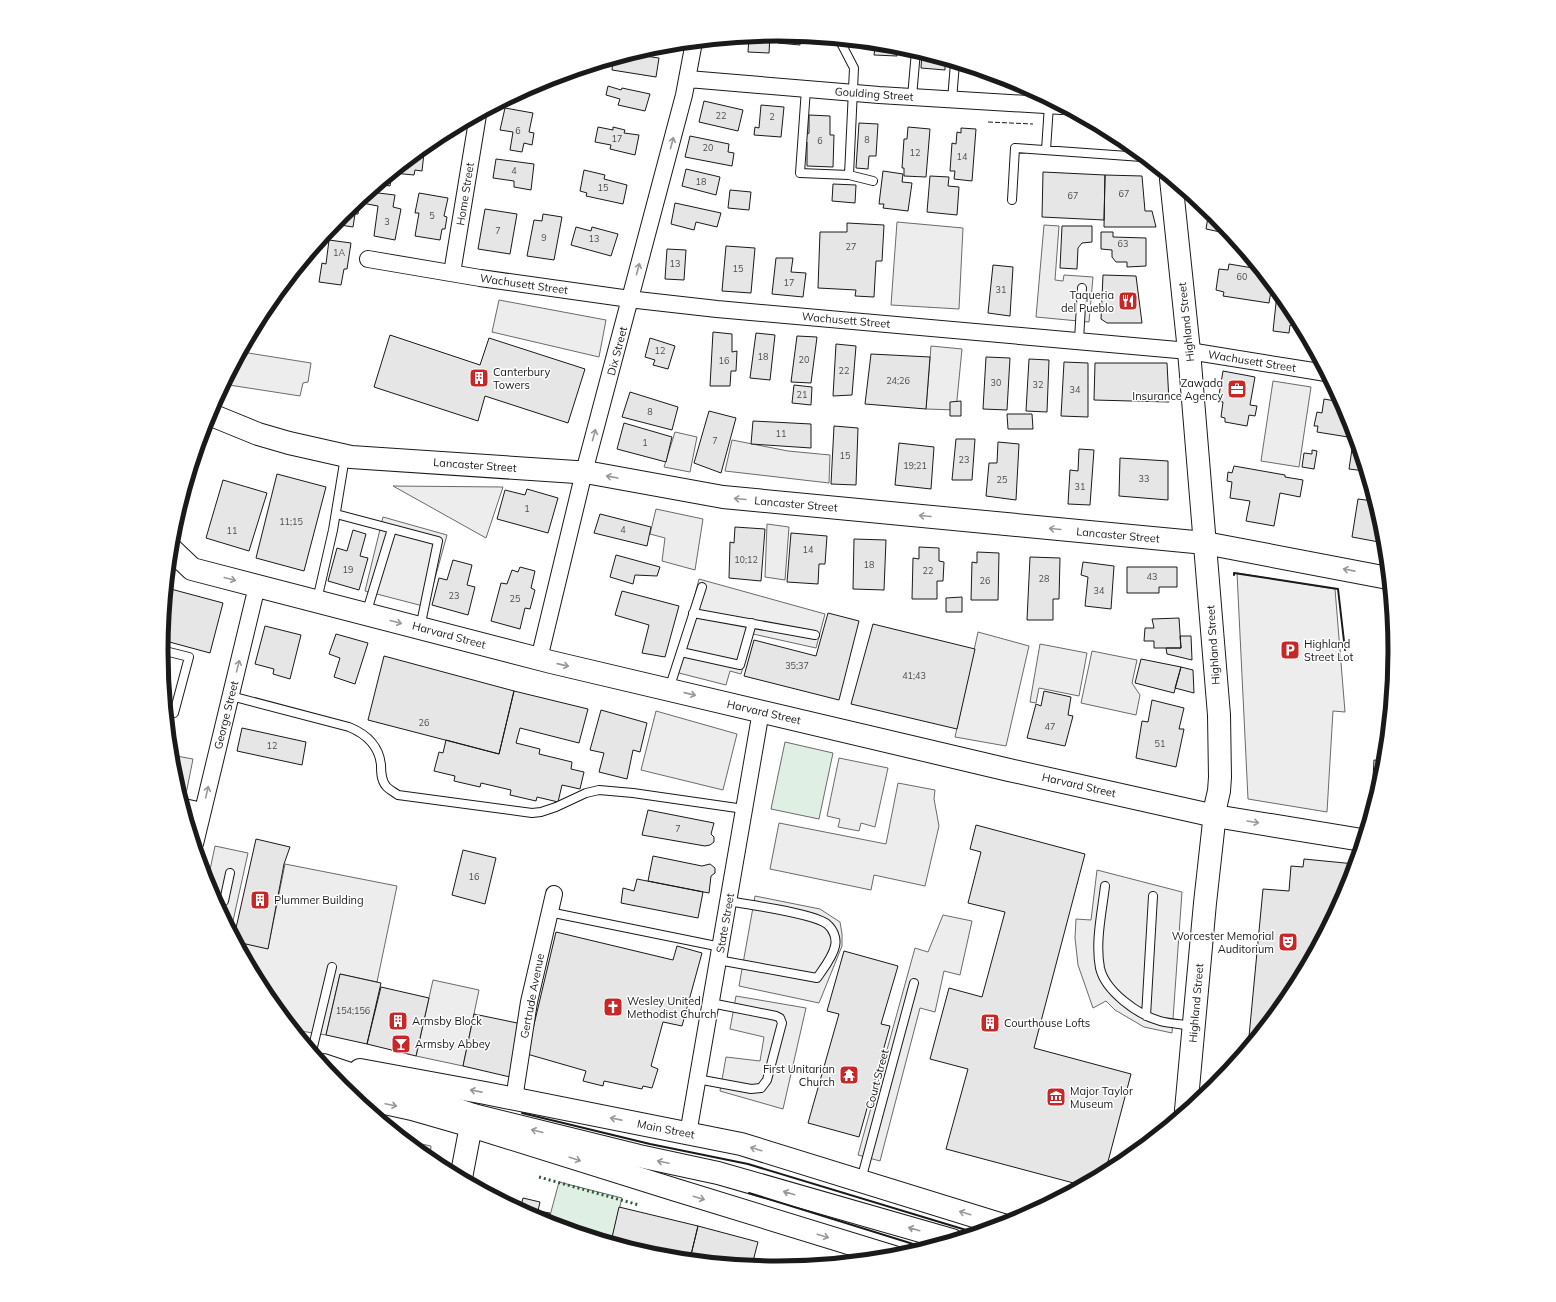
<svg xmlns="http://www.w3.org/2000/svg" width="1556" height="1302" font-family="Mulish,sans-serif">
<rect width="100%" height="100%" fill="#fff"/>
<path fill="#e0efe3" stroke="#6a6a6a" d="M785,742L833,753L819,819L771,809Z
M559,1182L622,1198L611,1242L548,1223Z"/>
<path fill="#ededed" stroke="#6a6a6a" d="M897,222L963,228L959,309L891,305Z
M1044,225L1059,226L1055,280L1063,281L1064,275L1093,277L1089,322L1036,317Z
M499,300L606,320L599,357L492,332Z
M931,346L962,349L956,410L926,409Z
M242,352L311,363L308,382L303,383L300,396L229,385L231,372Z
M1273,381L1311,387L1299,467L1261,461Z
M675,432L697,437L690,472L664,467Z
M732,440L788,451L830,455L829,483L725,471Z
M393,486L503,487L486,538Z
M656,509L703,519L695,570L662,561L665,538L650,534Z
M383,517L447,535L427,607L365,591Z
M767,524L789,527L785,580L765,577Z
M1237,573L1335,589L1345,712L1333,711L1327,812L1248,799Z
M699,579L825,614L816,648L753,634L741,674L730,671L726,685L675,672Z
M978,632L1029,646L1006,746L955,737Z
M1040,644L1087,653L1079,696L1039,688L1036,703L1030,702Z
M1092,651L1137,660L1132,683L1140,695L1136,715L1081,703Z
M656,711L737,734L723,790L641,770Z
M171,755L193,759L186,794L179,793L173,771Z
M839,758L888,768L875,827L861,823L859,831L838,827L840,819L827,816Z
M898,783L935,790L934,799L939,826L925,886L874,875L871,890L770,869L779,823L886,844Z
M215,846L248,853L233,921L225,919L207,884Z
M285,864L397,886L377,982L340,974L326,1035L294,1030L265,994L237,942L268,948Z
M1097,870L1182,892L1172,1033L1144,1027L1115,1010L1106,1001L1093,1008L1078,965L1075,938L1076,919L1091,920Z
M755,896L820,909L840,922L842,934V946L819,1003L739,986Z
M943,915L972,921L960,975L944,971L935,1012L920,1008L880,1161L858,1155L915,948L928,952Z
M433,980L479,990L463,1066L416,1056Z
M736,996L806,1008L783,1109L720,1091L726,1057L760,1061L764,1037L730,1029Z
M407,1141L431,1146L430,1160Z"/>
<path fill="#e6e6e6" stroke="#1a1a1a" d="M779,34L800,36V45L778,43Z
M770,35L769,53L748,52L749,37Z
M870,43L897,46V56L874,55L875,48L870,47Z
M662,45L661,52L647,49L658,46Z
M922,53L945,60V70L921,68Z
M631,54L659,58L656,77L612,70L613,59Z
M608,86L621,90L622,88L650,94L645,111L618,105L620,99L606,95Z
M704,101L743,110L738,131L699,122Z
M761,105L784,107L781,137L754,135L755,127L759,128Z
M505,108L533,113L529,132L534,133L532,145L524,143L522,152L510,150L513,132L500,130Z
M809,115L830,116V135H834L833,167L807,166V142L805,140L806,135L809,133Z
M859,123L878,124L876,156H869L868,169L856,168Z
M598,127L613,130V127L625,130L624,133L639,135L635,155L610,149L611,145L595,142Z
M908,127L930,129L926,177L904,176V168H902L904,139H907Z
M961,128L976,129L972,181L954,179L955,171H950L952,143L956,144L957,132L961,133Z
M690,136L729,144L728,152L734,153L732,166L685,157Z
M417,153H424L422,171L415,170L414,175L393,173Z
M496,159L534,164L531,190L514,187V181L493,178Z
M686,169L720,177L716,195L682,186Z
M584,170L605,175L604,179L627,185L623,204L586,196L587,193L580,191Z
M883,171L903,174L902,182L912,183L908,211L883,208L884,204H879Z
M1043,172L1105,175L1104,220L1042,217Z
M390,175H392L390,186L379,184Z
M1105,175L1142,176L1145,211H1152L1156,227H1104Z
M930,176L949,177L948,186L959,187L957,215L927,212Z
M833,184L856,185L855,203L832,201Z
M730,190L751,192L749,210L728,208Z
M370,192L395,195L393,207L401,209L395,240L374,236L378,206L362,203L363,198Z
M419,193L448,198L444,216L447,217L445,229H442L440,240L415,236L419,213H415Z
M360,199L358,214H355L353,227L334,224L342,215Z
M675,203L721,213L717,227L696,222L694,230L671,224Z
M485,209L517,214L510,254L478,249Z
M1209,211L1214,215L1230,234L1206,229Z
M543,214L562,217L554,260L527,256L534,220L542,221Z
M847,223L884,225L882,261H876L874,297L855,296L856,290L818,288L820,232H847Z
M1062,226H1092V242L1082,243L1078,248L1077,269L1060,268Z
M576,227L591,231L592,227L618,234L611,256L571,245Z
M1101,232H1113V237L1146,238V266L1127,267V262H1116L1112,257V250L1101,249Z
M329,240L351,243L347,269H344L341,285L319,282L322,263L326,264Z
M726,246L755,248L751,293L722,291Z
M667,249L686,250L684,280L665,279Z
M776,258H793L791,272L806,273L803,297L772,294Z
M1254,263L1272,285L1269,303L1223,296L1224,292L1216,290L1219,269L1228,270L1229,264L1253,268Z
M993,265L1013,267L1010,316L988,313Z
M1103,275L1136,276L1142,323H1107L1101,319Z
M1277,294H1279L1291,308L1299,323L1298,327L1290,325L1289,333L1273,331Z
M713,332L732,334V352L737,351L736,371H731L730,386H710Z
M756,333L775,335L770,380L750,378Z
M390,335L480,365L489,338L585,369L568,423L485,396L478,421L374,387Z
M797,336L817,337L811,383L791,382Z
M650,338L675,346L668,369L653,365L655,360L645,357Z
M836,344L856,346L852,395L833,396Z
M871,354L930,357L926,409L865,404Z
M986,357L1010,358L1007,410L983,409Z
M1029,359L1049,360L1047,412L1026,411Z
M1064,362L1088,363V417L1061,416Z
M1095,363H1167L1169,402L1094,400Z
M1223,371L1255,377L1250,405L1257,406L1255,416L1249,415L1247,426L1225,422V418L1221,417L1223,402L1218,401Z
M794,385L812,387L811,405L792,403Z
M630,392L678,407L672,430L622,417Z
M1324,399L1341,402L1350,423L1348,437L1317,432L1318,426H1314L1317,412L1322,413Z
M961,401V416H950V402Z
M709,411L736,418L721,473L694,463Z
M1007,414H1032L1033,429H1008Z
M753,421L811,424V448L751,444Z
M624,423L672,437L666,462L617,449Z
M834,426L858,428L856,485L831,484Z
M956,439H975L972,480H952Z
M998,442L1019,444L1016,500L986,496L989,463H997Z
M899,443L934,447L931,489L895,485Z
M1079,449L1094,450L1090,505L1068,504L1070,470L1078,471Z
M1352,449L1359,450L1365,471L1349,469Z
M1312,450L1317,451L1314,469L1302,467L1304,453L1312,454Z
M1120,458L1168,461V500L1119,496Z
M1234,466L1285,475V477L1303,480L1300,497L1280,493L1274,526L1246,521L1250,501L1230,498L1232,482L1227,481L1228,472L1232,473Z
M277,474L326,487L304,571L256,558Z
M223,480L267,493L249,551L206,538Z
M527,489L558,498L548,533L497,519L505,490L525,495Z
M1358,499L1374,501L1382,527L1379,542L1352,537Z
M600,514L651,527L647,546L594,533Z
M735,527L765,529L761,581L729,578L730,542L734,543Z
M353,530L366,534L360,556L368,558L359,590L328,581L337,548L347,551Z
M791,533L827,536L825,564H819L818,584L787,582Z
M854,539L886,540L884,590L853,589Z
M919,547L939,548V561L944,562L943,581H937V599H912L913,558L919,559Z
M977,552L999,553L998,600H971L972,562L977,563Z
M616,555L660,567L657,576L635,575L633,584L610,577Z
M1030,557L1060,558L1059,599H1053V620H1027Z
M453,560L472,565L467,585L475,587L468,615L432,605L439,578L447,580Z
M1083,562L1114,566L1111,609L1085,606L1088,577L1081,575Z
M520,567L535,571L531,588L535,590L530,609L525,608L520,629L491,621L501,583L507,584L512,570L518,572Z
M1127,567H1177V587H1159V593H1127Z
M167,588L223,603L210,653L162,640Z
M622,591L679,606L665,657L642,653L649,625L615,615Z
M962,597V612H946V598Z
M828,613L859,621L839,700L744,676L754,640L816,656Z
M1179,618L1181,648H1154V641H1144L1145,628H1154L1152,619Z
M873,624L975,649L957,729L851,704Z
M265,626L301,635L290,679L273,674L274,669L255,664Z
M336,634L368,643L355,684L334,677L340,658L329,654Z
M1180,636H1191L1192,660L1167,654L1166,648H1181Z
M384,656L514,691L499,754L368,720Z
M1141,659L1181,667L1174,693L1135,683Z
M1181,667L1193,670L1194,693L1175,688Z
M514,691L588,709L579,743L520,728L516,743L540,749L539,754L572,762L571,769L584,772L580,789L562,785L558,802L537,797L536,801L510,795L511,790L481,783L480,787L454,781L455,776L434,771L439,752L443,753L446,740L499,754Z
M1044,691L1071,697L1068,715L1073,716L1065,746L1027,738L1036,704L1041,706Z
M1152,700L1184,708L1179,729H1184L1176,767L1136,758L1142,721L1148,722Z
M601,710L647,723L640,752L633,750L627,779L599,772L604,753L590,750Z
M242,728L306,742L302,765L237,751Z
M1374,760L1384,761L1383,772L1371,812Z
M648,810L714,823L711,834L714,837V842L710,845L705,846L642,835Z
M976,825L1085,854L1034,1048L1131,1074L1105,1173L1081,1185L946,1149L968,1069L930,1059L949,988L982,997L1005,912L968,903L981,852L970,849Z
M256,839L290,847L284,864L268,949L237,942L234,937Z
M463,850L496,858L485,904L452,895Z
M653,856L702,866L710,864L715,868V873L711,876L709,893L648,881Z
M1304,859L1355,864L1348,887L1291,994L1248,1047L1263,889L1289,891L1291,866L1303,867Z
M637,879L703,892L698,918L621,903L623,888L634,891Z
M556,932L673,960L677,946L702,953L682,1026L663,1022L651,1066L658,1069L652,1088L643,1086L642,1089L604,1081L603,1086L583,1081L586,1071L527,1054Z
M844,951L898,966L881,1024L890,1026L859,1137L808,1123L839,1014L827,1011Z
M340,974L381,983L367,1044L326,1035Z
M381,987L429,998L416,1056L367,1044Z
M474,1014L522,1024L510,1077L463,1066Z
M523,1198L540,1202L538,1211L550,1213L548,1223L542,1221L508,1203L521,1206Z
M619,1207L698,1226L690,1259L657,1256L611,1242Z
M698,1226L758,1242L752,1265L690,1259Z"/>
<g fill="none" stroke-linecap="round" stroke-linejoin="round">
<defs>
<path id="service" d="M841,40V43L854,68L849,175L873,181
M806,89L800,173L849,175
M912,97L916,51
M952,100L955,63
M1046,150L1049,105
M1012,200L1015,148L1142,157
M1079,340L1082,288
M336,514L438,541L420,628
M317,600L333,530L345,457
M693,613L815,635
M366,614L392,529
M161,650L189,657L174,713
M681,652L740,665L752,623
M669,689L702,587
M231,696L349,727C366,734 379,745 381,765C381,772 381,780 386,786C388,789 394,792 398,795L532,813L541,812L556,807L586,793L599,790L633,793L744,809
M1105,886C1102,912 1095,942 1100,968C1105,991 1138,1015 1160,1021C1171,1024 1182,1024 1193,1026
M214,899L224,901L230,873
M549,912L721,947
M718,960L817,978C823,969 833,957 835,946C837,938 833,929 827,924C813,913 749,905 729,901
M1146,1016L1153,896
M312,1051L332,967
M697,1079L751,1089L761,1088L767,1080L782,1023L780,1018L776,1016L711,1003
M861,1180L914,983"/>
<path id="minor" d="M688,79L879,95L1061,106
M368,259L480,278L637,300L717,309L1189,351L1326,373
M452,273L478,115
M539,659L584,472L684,95L694,42
M184,807L202,811
M195,844L257,586
M514,1099L529,1002L554,894
M688,1134L761,711"/>
<path id="secondary" d="M209,414L258,434L289,443L351,457L591,473L723,497L1205,543L1388,578
M171,549L192,569L551,662L1009,770L1215,816L1362,840
M360,1070L485,1093L741,1144L1003,1225
M353,1096L412,1109L471,1126L676,1190L894,1257
M461,1178L473,1115"/>
<path id="primary" d="M323,1065L473,1115L639,1156L718,1173L952,1240"/>
<path id="trunk" d="M1171,179L1189,351L1219,715L1220,777L1219,791L1216,804L1205,903L1186,1110"/>
</defs>
<use href="#service" stroke="#1a1a1a" stroke-width="10"/>
<use href="#minor" stroke="#1a1a1a" stroke-width="18"/>
<use href="#secondary" stroke="#1a1a1a" stroke-width="24"/>
<use href="#primary" stroke="#1a1a1a" stroke-width="24"/>
<use href="#trunk" stroke="#1a1a1a" stroke-width="24"/>
<use href="#service" stroke="#fff" stroke-width="8"/>
<use href="#minor" stroke="#fff" stroke-width="16"/>
<use href="#secondary" stroke="#fff" stroke-width="22"/>
<use href="#primary" stroke="#fff" stroke-width="22"/>
<use href="#trunk" stroke="#fff" stroke-width="22"/>
<path stroke="#2b5a34" stroke-width="3" stroke-dasharray="2 3" stroke-linecap="butt" d="M539,1177L639,1205"/>
<path stroke="#1a1a1a" stroke-width="1" stroke-dasharray="5 2" stroke-linecap="butt" d="M988,122L1033,124
M1389,659L1391,633H1393
M1387,685L1388,664"/>
<path stroke="#1a1a1a" stroke-width="2" d="M1234,575V573L1338,589L1345,650
M522,1113L650,1144L748,1164L976,1233
M749,1193L926,1248"/>
</g>
<defs><path id="oneway-shaft" d="M-6 0H5M1.5-3L5.5 0L1.5 3" fill="none" stroke-width="1.6" stroke-linecap="round" stroke-linejoin="round"/></defs>
<g stroke="#989898">
<use href="#oneway-shaft" transform="translate(672 143) rotate(-75)"/>
<use href="#oneway-shaft" transform="translate(638 269) rotate(-75)"/>
<use href="#oneway-shaft" transform="translate(594 435) rotate(-75)"/>
<use href="#oneway-shaft" transform="translate(612 477) rotate(-170)"/>
<use href="#oneway-shaft" transform="translate(740 499) rotate(-175)"/>
<use href="#oneway-shaft" transform="translate(925 516) rotate(-175)"/>
<use href="#oneway-shaft" transform="translate(1055 529) rotate(-175)"/>
<use href="#oneway-shaft" transform="translate(1349 570) rotate(-169)"/>
<use href="#oneway-shaft" transform="translate(230 579) rotate(15)"/>
<use href="#oneway-shaft" transform="translate(396 622) rotate(15)"/>
<use href="#oneway-shaft" transform="translate(563 665) rotate(13)"/>
<use href="#oneway-shaft" transform="translate(238 666) rotate(-76)"/>
<use href="#oneway-shaft" transform="translate(690 694) rotate(13)"/>
<use href="#oneway-shaft" transform="translate(207 792) rotate(-77)"/>
<use href="#oneway-shaft" transform="translate(1253 822) rotate(9)"/>
<use href="#oneway-shaft" transform="translate(476 1091) rotate(-169)"/>
<use href="#oneway-shaft" transform="translate(391 1105) rotate(12)"/>
<use href="#oneway-shaft" transform="translate(616 1119) rotate(-169)"/>
<use href="#oneway-shaft" transform="translate(537 1131) rotate(-166)"/>
<use href="#oneway-shaft" transform="translate(756 1149) rotate(-163)"/>
<use href="#oneway-shaft" transform="translate(575 1159) rotate(18)"/>
<use href="#oneway-shaft" transform="translate(663 1162) rotate(-168)"/>
<use href="#oneway-shaft" transform="translate(789 1193) rotate(-164)"/>
<use href="#oneway-shaft" transform="translate(699 1198) rotate(17)"/>
<use href="#oneway-shaft" transform="translate(965 1213) rotate(-163)"/>
<use href="#oneway-shaft" transform="translate(914 1229) rotate(-164)"/>
<use href="#oneway-shaft" transform="translate(823 1236) rotate(17)"/>
</g>
<defs>
<symbol id="restaurant-square" viewBox="-11 -11 22 22"><rect x="-9" y="-9" width="18" height="18" rx="4" fill="#c62828" stroke="#fff"/><path d="M-5-6h1v4h1v-4h1v4h1v-4h1v5L-1.5 .5V6h-2V.5L-5-1ZM5-6V6H3V1.5H1.5Q1.5-4 5-6Z" fill="#fff"/></symbol>
<symbol id="building-square" viewBox="-11 -11 22 22"><rect x="-9" y="-9" width="18" height="18" rx="4" fill="#c62828" stroke="#fff"/><path d="M-4-6H4V6H1V3H-1V6H-4ZM-2.5-4.3h1.7v1.8h-1.7ZM.8-4.3h1.7v1.8H.8ZM-2.5-1h1.7V.8h-1.7ZM.8-1h1.7V.8H.8Z" fill="#fff"/></symbol>
<symbol id="office-square" viewBox="-11 -11 22 22"><rect x="-9" y="-9" width="18" height="18" rx="4" fill="#c62828" stroke="#fff"/><path d="M-6-3h4V-5.5h4V-3h4V5H-6ZM-1-4.5V-3h2v-1.5ZM-6 0V1H6V0Z" fill="#fff"/></symbol>
<symbol id="parking-square" viewBox="-11 -11 22 22"><rect x="-9" y="-9" width="18" height="18" rx="4" fill="#c62828" stroke="#fff"/><path d="M-3.5-5.5H1a3.5 3.5 0 0 1 0 7H-1V5.5H-3.5ZM-1-3.4V-.6H.8a1.4 1.4 0 0 0 0-2.8Z" fill="#fff"/></symbol>
<symbol id="theatre-square" viewBox="-11 -11 22 22"><rect x="-9" y="-9" width="18" height="18" rx="4" fill="#c62828" stroke="#fff"/><path d="M-5-5.5Q0-4 5-5.5V0Q5 5 0 6Q-5 5-5 0ZM-3.3-2.5H-1v1.5H-3.3ZM1-2.5H3.3v1.5H1ZM-2.8 1Q0 5.5 2.8 1Z" fill="#fff"/></symbol>
<symbol id="church-square" viewBox="-11 -11 22 22"><rect x="-9" y="-9" width="18" height="18" rx="4" fill="#c62828" stroke="#fff"/><path d="M-1.2-6h2.4v3.5h3.3v2.4h-3.3V6h-2.4V-.1h-3.3v-2.4h3.3Z" fill="#fff"/></symbol>
<symbol id="bar-square" viewBox="-11 -11 22 22"><rect x="-9" y="-9" width="18" height="18" rx="4" fill="#c62828" stroke="#fff"/><path d="M-6-5H6L.8 .8V4.5H3.5V6h-7V4.5H-.8V.8Z" fill="#fff"/></symbol>
<symbol id="temple-square" viewBox="-11 -11 22 22"><rect x="-9" y="-9" width="18" height="18" rx="4" fill="#c62828" stroke="#fff"/><path d="M0-6L5-2H3V0L6.5 2.5H4V6H1.5V3h-3V6H-4V2.5H-6.5L-3 0V-2H-5Z" fill="#fff"/></symbol>
<symbol id="museum-square" viewBox="-11 -11 22 22"><rect x="-9" y="-9" width="18" height="18" rx="4" fill="#c62828" stroke="#fff"/><path d="M0-6L6-3V-2H-6V-3ZM-5-1h2V3h-2ZM-1-1h2V3h-2ZM3-1h2V3H3ZM-6 4H6V6H-6Z" fill="#fff"/></symbol>
</defs>
<g fill-rule="evenodd">
<use href="#restaurant-square" x="1117" y="290" width="22" height="22"/>
<use href="#building-square" x="468" y="367" width="22" height="22"/>
<use href="#office-square" x="1226" y="378" width="22" height="22"/>
<use href="#parking-square" x="1279" y="639" width="22" height="22"/>
<use href="#building-square" x="249" y="889" width="22" height="22"/>
<use href="#theatre-square" x="1277" y="931" width="22" height="22"/>
<use href="#church-square" x="602" y="996" width="22" height="22"/>
<use href="#building-square" x="387" y="1010" width="22" height="22"/>
<use href="#building-square" x="979" y="1012" width="22" height="22"/>
<use href="#bar-square" x="390" y="1033" width="22" height="22"/>
<use href="#temple-square" x="838" y="1064" width="22" height="22"/>
<use href="#museum-square" x="1045" y="1086" width="22" height="22"/>
</g>
<g text-anchor="middle" stroke-width="3" stroke-linejoin="round" paint-order="stroke">
<g font-size="9" fill="#4d4d4d">
<text x="721" y="119">22</text>
<text x="772" y="120">2</text>
<text x="518" y="134">6</text>
<text x="617" y="142">17</text>
<text x="867" y="143">8</text>
<text x="820" y="144">6</text>
<text x="708" y="151">20</text>
<text x="915" y="156">12</text>
<text x="962" y="160">14</text>
<text x="514" y="174">4</text>
<text x="701" y="185">18</text>
<text x="603" y="191">15</text>
<text x="1124" y="197">67</text>
<text x="1073" y="199">67</text>
<text x="432" y="219">5</text>
<text x="387" y="225">3</text>
<text x="498" y="234">7</text>
<text x="544" y="241">9</text>
<text x="594" y="242">13</text>
<text x="1123" y="247">63</text>
<text x="851" y="250">27</text>
<text x="339" y="256">1A</text>
<text x="675" y="267">13</text>
<text x="738" y="272">15</text>
<text x="1242" y="280">60</text>
<text x="789" y="286">17</text>
<text x="1001" y="293">31</text>
<text x="660" y="354">12</text>
<text x="763" y="360">18</text>
<text x="804" y="363">20</text>
<text x="724" y="364">16</text>
<text x="844" y="374">22</text>
<text x="898" y="384">24;26</text>
<text x="996" y="386">30</text>
<text x="1038" y="388">32</text>
<text x="1075" y="393">34</text>
<text x="802" y="398">21</text>
<text x="650" y="415">8</text>
<text x="781" y="437">11</text>
<text x="715" y="444">7</text>
<text x="645" y="446">1</text>
<text x="845" y="459">15</text>
<text x="964" y="463">23</text>
<text x="915" y="469">19;21</text>
<text x="1144" y="482">33</text>
<text x="1002" y="483">25</text>
<text x="1080" y="490">31</text>
<text x="527" y="512">1</text>
<text x="291" y="525">11;15</text>
<text x="623" y="533">4</text>
<text x="232" y="534">11</text>
<text x="808" y="553">14</text>
<text x="746" y="563">10;12</text>
<text x="869" y="568">18</text>
<text x="348" y="573">19</text>
<text x="928" y="574">22</text>
<text x="1152" y="580">43</text>
<text x="1044" y="582">28</text>
<text x="985" y="584">26</text>
<text x="1099" y="594">34</text>
<text x="454" y="599">23</text>
<text x="515" y="602">25</text>
<text x="797" y="669">35;37</text>
<text x="914" y="679">41;43</text>
<text x="424" y="726">26</text>
<text x="1050" y="730">47</text>
<text x="1160" y="747">51</text>
<text x="272" y="749">12</text>
<text x="678" y="832">7</text>
<text x="474" y="880">16</text>
<text x="353" y="1014">154;156</text>
</g>
<g font-size="11" fill="#1a1a1a" stroke="#fff">
<text transform="translate(874 94) rotate(4)" y="4">Goulding Street</text>
<text transform="translate(465 194) rotate(-81)" y="4">Home Street</text>
<text transform="translate(524 284) rotate(8)" y="4">Wachusett Street</text>
<text transform="translate(846 320) rotate(5)" y="4">Wachusett Street</text>
<text transform="translate(1186 322) rotate(-96)" y="4">Highland Street</text>
<text transform="translate(617 351) rotate(-75)" y="4">Dix Street</text>
<text transform="translate(1252 361) rotate(9)" y="4">Wachusett Street</text>
<text transform="translate(475 465) rotate(4)" y="4">Lancaster Street</text>
<text transform="translate(796 504) rotate(5)" y="4">Lancaster Street</text>
<text transform="translate(1118 535) rotate(5)" y="4">Lancaster Street</text>
<text transform="translate(449 635) rotate(15)" y="4">Harvard Street</text>
<text transform="translate(1213 645) rotate(-94)" y="4">Highland Street</text>
<text transform="translate(764 712) rotate(13)" y="4">Harvard Street</text>
<text transform="translate(226 715) rotate(-76)" y="4">George Street</text>
<text transform="translate(1079 785) rotate(13)" y="4">Harvard Street</text>
<text transform="translate(725 923) rotate(-80)" y="4">State Street</text>
<text transform="translate(532 996) rotate(-79)" y="4">Gertrude Avenue</text>
<text transform="translate(1196 1003) rotate(-85)" y="4">Highland Street</text>
<text transform="translate(877 1079) rotate(-75)" y="4">Court Street</text>
<text transform="translate(666 1129) rotate(11)" y="4">Main Street</text>
</g>
<g font-size="11" fill="#1a1a1a" stroke="#fff" text-anchor="start">
<text x="1114" y="299" text-anchor="end">Taqueria<tspan x="1114" dy="13">del Pueblo</tspan></text>
<text x="493" y="376">Canterbury<tspan x="493" dy="13">Towers</tspan></text>
<text x="1223" y="387" text-anchor="end">Zawada<tspan x="1223" dy="13">Insurance Agency</tspan></text>
<text x="1304" y="648">Highland<tspan x="1304" dy="13">Street Lot</tspan></text>
<text x="274" y="904">Plummer Building</text>
<text x="1274" y="940" text-anchor="end">Worcester Memorial<tspan x="1274" dy="13">Auditorium</tspan></text>
<text x="627" y="1005">Wesley United<tspan x="627" dy="13">Methodist Church</tspan></text>
<text x="412" y="1025">Armsby Block</text>
<text x="1004" y="1027">Courthouse Lofts</text>
<text x="415" y="1048">Armsby Abbey</text>
<text x="835" y="1073" text-anchor="end">First Unitarian<tspan x="835" dy="13">Church</tspan></text>
<text x="1070" y="1095">Major Taylor<tspan x="1070" dy="13">Museum</tspan></text>
</g>
</g>
<path d="M0 0H1556V1302H0ZM168 651a610 610 0 1 1 1220 0a610 610 0 1 1-1220 0Z" fill="#fff" fill-rule="evenodd"/>
<path fill="none" stroke="#1a1a1a" stroke-width="5" d="M168 651a610 610 0 1 1 1220 0a610 610 0 1 1-1220 0Z"/>
</svg>
